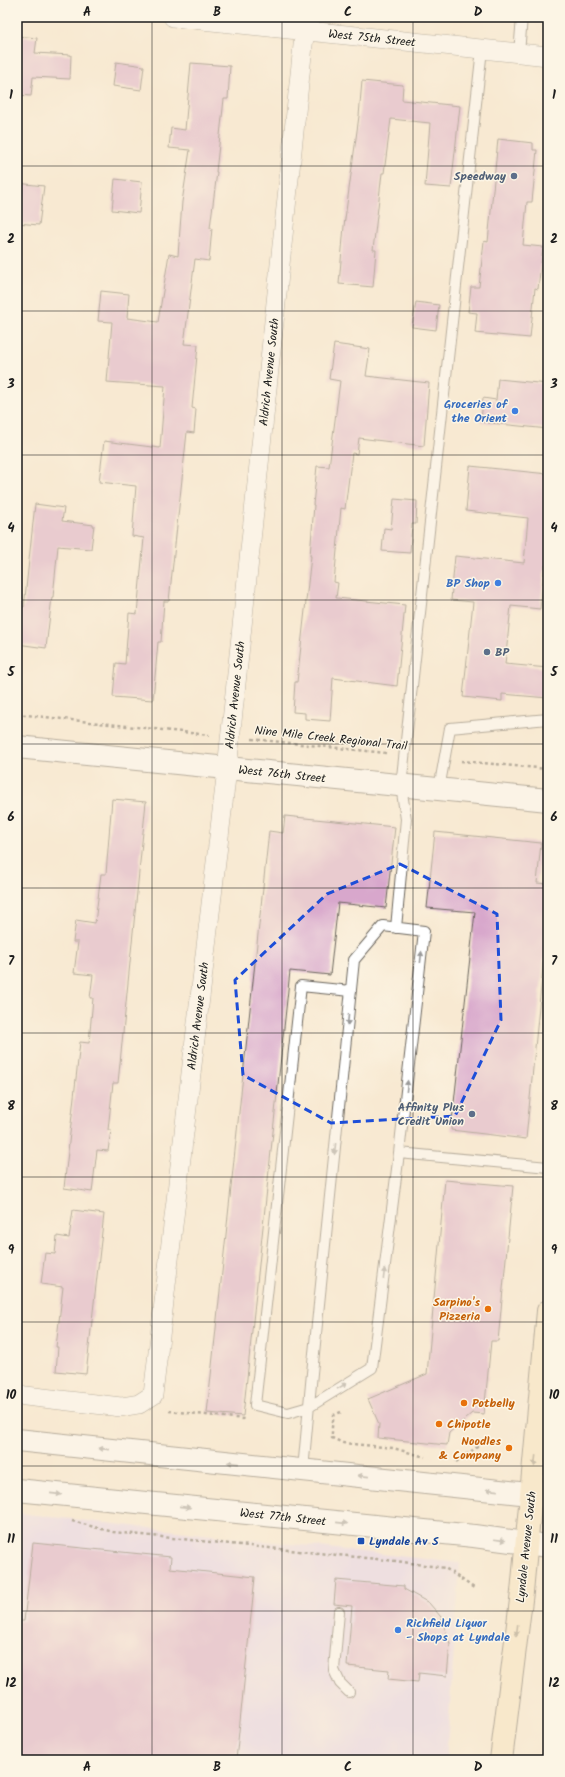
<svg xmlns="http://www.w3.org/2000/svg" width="565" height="1777" font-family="Kalam,sans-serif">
<rect width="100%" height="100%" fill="#fcf5e5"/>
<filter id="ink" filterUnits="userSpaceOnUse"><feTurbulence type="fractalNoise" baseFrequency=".025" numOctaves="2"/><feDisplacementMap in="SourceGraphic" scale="8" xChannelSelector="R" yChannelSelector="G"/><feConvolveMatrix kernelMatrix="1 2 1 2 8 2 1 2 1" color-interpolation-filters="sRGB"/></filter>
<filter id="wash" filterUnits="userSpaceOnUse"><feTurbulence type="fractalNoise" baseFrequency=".012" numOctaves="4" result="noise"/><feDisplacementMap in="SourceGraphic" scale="16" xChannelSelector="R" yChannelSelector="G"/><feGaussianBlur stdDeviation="0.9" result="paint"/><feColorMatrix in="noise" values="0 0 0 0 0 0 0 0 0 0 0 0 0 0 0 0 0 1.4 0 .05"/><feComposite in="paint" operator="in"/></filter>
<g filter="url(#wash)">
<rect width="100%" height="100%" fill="#f8e9d2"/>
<path fill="#e3d3f2" d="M17,1513L460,1563L446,1760H17Z"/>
<g id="blocks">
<path fill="#d8a7cc" d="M17,36L37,38L35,53L71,55L70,79L33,77L31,96L17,95Z
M116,62L144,66L141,90L113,86Z
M191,63L230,66L228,99H224L216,172H217L210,228H212L209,261L195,259L184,344L198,345L192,408L196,409L194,433L187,432L169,601H164L161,642H158L153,700L113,697L116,663L125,664L129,613L137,614L144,538L132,536L136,486L99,482L104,441L160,448L165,386L107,382L112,322L98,321L101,291L129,294L127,318L158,322L169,254L178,256L182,202L190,150L169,148L171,128L185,130Z
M362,81L403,85L402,100L460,106L451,188L425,186L430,123L391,119L384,173H382L373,250H376L373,287L339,284L344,226L359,116Z
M498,139L533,143V150H537L532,202H527L523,245L543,247L538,289L535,288L530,338L475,333L477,313L468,312L471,287H479L484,241L488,242Z
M115,179L142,182L139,213L112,210Z
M17,183L44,186L39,225L17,223Z
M416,302L439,305L436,330L412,327Z
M334,344L370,349L366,376L429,383L424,446L359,438L357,454L352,453L345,509L341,508L334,582L338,583L336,598L405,605L397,686L333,678L330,721L305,719V713L293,712L295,682H297L311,556H310L314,505H313L317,466L329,467L340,381L329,379Z
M498,379L548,384V429L481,422L483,398L496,400Z
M470,466L548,474V566L545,565L540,609L511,606L505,664L548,668V698L502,694V701L463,697L473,602L451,600L455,556L524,563L528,518L466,511Z
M394,499L417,501L416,524H412L410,553L382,551L384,528L391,529Z
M35,504L64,508L62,521L94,525L91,549L58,546L53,597H52L46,648L17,644L21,607H24Z
M112,799L146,802L118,1083H113L108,1130H111L108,1151L97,1150L92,1192L64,1188L80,1042L89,1043L93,998H90L93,975L74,973L78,942H73L76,920L95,923L101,874H106Z
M285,816L395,827L386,908L338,903L330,975L290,971L243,1416L207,1413L269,831L283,833Z
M435,832L541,843L537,883L548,884V916L526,1139L451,1130L475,912L427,908Z
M445,1180L513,1186L498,1341H491L484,1414L472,1413L449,1433L447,1445L378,1438L379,1424L368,1399L427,1374Z
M73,1210L104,1214L86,1374L56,1371L58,1347H56L63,1287L41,1284L45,1253L55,1254L57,1236L69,1238Z
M33,1543L171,1557L170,1568L255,1577L236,1760H17V1621H24Z
M336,1580L404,1586V1589L429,1603L441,1617L450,1644L447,1676L419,1673L418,1682L388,1679L389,1670L347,1666L352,1606L334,1604Z"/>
</g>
</g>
<g filter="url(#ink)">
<use href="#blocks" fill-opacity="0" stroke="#69645c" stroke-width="1"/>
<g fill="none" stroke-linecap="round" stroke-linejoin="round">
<defs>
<path id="service" d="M519,53L522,17
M439,789L450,728L548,719
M396,928L406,819L401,786L482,49
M399,1153L548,1167
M303,1470L312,1373L354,960L383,926L424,931L399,1153L372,1368L309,1407L288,1413L255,1405L301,986L351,991
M339,1612L334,1670L340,1683L349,1692"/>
<path id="minor" d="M173,17L548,56
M17,1395L121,1407L139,1404L153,1395L227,769L306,17"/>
<path id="tertiary" d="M17,747L548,800
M17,1440L548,1496
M17,1490L474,1536L548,1546"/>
<path id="secondary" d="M501,1760L522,1592L548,1311"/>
</defs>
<use href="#service" stroke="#69645c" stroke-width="12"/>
<use href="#minor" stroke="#69645c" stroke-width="20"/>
<use href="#tertiary" stroke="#69645c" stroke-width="24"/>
<use href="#secondary" stroke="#69645c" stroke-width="24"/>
<path stroke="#69645c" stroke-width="2.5" stroke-dasharray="3 3" stroke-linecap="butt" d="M17,714L209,735
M252,739L386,753
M461,761L548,769
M169,1411L244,1419
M341,1412L334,1415L332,1427V1438L343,1443L393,1448L425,1457
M456,1462L480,1445
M72,1521L113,1532L396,1561L445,1568L474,1588"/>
<use href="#service" stroke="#fff" stroke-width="10"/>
<use href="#minor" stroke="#fff" stroke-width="19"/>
<use href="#tertiary" stroke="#fff" stroke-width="22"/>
<use href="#secondary" stroke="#f9e7c3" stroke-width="22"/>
</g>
<defs><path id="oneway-solid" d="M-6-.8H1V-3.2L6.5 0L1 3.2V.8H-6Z"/></defs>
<g fill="#999">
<use href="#oneway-solid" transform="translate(421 957) rotate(-84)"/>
<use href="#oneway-solid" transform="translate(348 1020) rotate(96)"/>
<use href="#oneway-solid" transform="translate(407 1086) rotate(-84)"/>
<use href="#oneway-solid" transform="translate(335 1149) rotate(96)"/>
<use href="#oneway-solid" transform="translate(384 1274) rotate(-83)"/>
<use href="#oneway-solid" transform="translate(342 1386) rotate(-32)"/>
<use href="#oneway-solid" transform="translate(104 1449) rotate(-174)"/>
<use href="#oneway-solid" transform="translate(233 1463) rotate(-174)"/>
<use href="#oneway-solid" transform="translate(363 1476) rotate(-174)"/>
<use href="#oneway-solid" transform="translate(492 1490) rotate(-174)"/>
<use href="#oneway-solid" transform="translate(56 1494) rotate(6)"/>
<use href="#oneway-solid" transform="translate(185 1507) rotate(6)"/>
<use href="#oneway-solid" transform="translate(342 1523) rotate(6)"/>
<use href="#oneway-solid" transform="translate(500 1540) rotate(7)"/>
</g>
<g fill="#968c78">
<use href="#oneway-solid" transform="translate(535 1461) rotate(97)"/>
<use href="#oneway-solid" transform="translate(517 1630) rotate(97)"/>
</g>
</g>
<path d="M0 0H565V1777H0ZM400,864L497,914L501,1020L455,1116L331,1123L243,1075L235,980L327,894Z" fill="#f8e9d2" fill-opacity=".55" fill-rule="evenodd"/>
<path fill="none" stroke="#1d4ed8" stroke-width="3" stroke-dasharray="8 5" stroke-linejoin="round" d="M400,864L497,914L501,1020L455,1116L331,1123L243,1075L235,980L327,894Z"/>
<path fill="none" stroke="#1c1c1c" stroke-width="1" stroke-opacity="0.55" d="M152,17V1760M282,17V1760M413,17V1760M17,166H548M17,311H548M17,455H548M17,600H548M17,744H548M17,888H548M17,1033H548M17,1177H548M17,1322H548M17,1466H548M17,1611H548"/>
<g fill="#5c6f8a" stroke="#fcf5e5" stroke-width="1.5">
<circle cx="514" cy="176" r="4"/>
<circle cx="487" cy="652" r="4"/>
<circle cx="472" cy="1114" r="4"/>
</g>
<g fill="#3f7fe0" stroke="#fcf5e5" stroke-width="1.5">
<circle cx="515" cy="411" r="4"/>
<circle cx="498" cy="583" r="4"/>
<circle cx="398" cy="1630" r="4"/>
</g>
<g fill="#e8710a" stroke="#fcf5e5" stroke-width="1.5">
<circle cx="488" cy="1309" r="4"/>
<circle cx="464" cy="1403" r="4"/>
<circle cx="439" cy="1424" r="4"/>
<circle cx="509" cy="1448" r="4"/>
</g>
<rect fill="#1a4fb4" stroke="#fcf5e5" stroke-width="1.5" x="357" y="1537" width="8" height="8" rx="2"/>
<g text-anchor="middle" stroke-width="3" stroke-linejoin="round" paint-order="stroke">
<g font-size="12" fill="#1c1c1c" stroke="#fcf5e5">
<text transform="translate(372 38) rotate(6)" y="4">West 75th Street</text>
<text transform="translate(269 372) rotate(-84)" y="4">Aldrich Avenue South</text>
<text transform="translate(235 695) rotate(-84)" y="4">Aldrich Avenue South</text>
<text transform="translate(331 738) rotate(6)" y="4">Nine Mile Creek Regional Trail</text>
<text transform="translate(282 774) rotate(6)" y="4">West 76th Street</text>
<text transform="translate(198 1016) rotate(-83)" y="4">Aldrich Avenue South</text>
<text transform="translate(283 1517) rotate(6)" y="4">West 77th Street</text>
<text transform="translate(526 1547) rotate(-84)" y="4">Lyndale Avenue South</text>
</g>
<g font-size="12" font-weight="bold" fill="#4e5e75" stroke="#fcf5e5" text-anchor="end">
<text x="506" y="180">Speedway</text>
<text x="495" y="656" text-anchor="start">BP</text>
<text x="464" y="1111">Affinity Plus<tspan x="464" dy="14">Credit Union</tspan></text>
</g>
<g font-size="12" font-weight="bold" fill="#366cbe" stroke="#fcf5e5" text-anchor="end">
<text x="507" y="408">Groceries of<tspan x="507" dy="14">the Orient</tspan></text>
<text x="490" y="587">BP Shop</text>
<text x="406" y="1627" text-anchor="start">Richfield Liquor<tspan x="406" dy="14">- Shops at Lyndale</tspan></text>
</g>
<g font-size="12" font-weight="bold" fill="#c56008" stroke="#fcf5e5" text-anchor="end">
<text x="480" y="1306">Sarpino's<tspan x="480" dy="14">Pizzeria</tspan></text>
<text x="472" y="1407" text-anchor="start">Potbelly</text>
<text x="447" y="1428" text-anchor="start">Chipotle</text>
<text x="501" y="1445">Noodles<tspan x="501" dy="14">&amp; Company</tspan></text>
</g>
<g font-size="12" font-weight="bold" fill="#164399" stroke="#fcf5e5" text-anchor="start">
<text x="369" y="1545">Lyndale Av S</text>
</g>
</g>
<rect width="565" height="1777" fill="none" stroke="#fcf5e5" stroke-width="44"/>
<rect x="22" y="22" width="521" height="1733" fill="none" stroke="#1c1c1c" stroke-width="1.5"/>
<g font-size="13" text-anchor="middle" font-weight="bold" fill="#1c1c1c">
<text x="87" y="16">A</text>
<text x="217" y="16">B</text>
<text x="348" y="16">C</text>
<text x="478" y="16">D</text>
<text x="11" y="99">1</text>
<text x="554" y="99">1</text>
<text x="11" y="243">2</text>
<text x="554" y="243">2</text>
<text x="11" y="388">3</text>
<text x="554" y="388">3</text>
<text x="11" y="532">4</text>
<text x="554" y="532">4</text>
<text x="11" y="676">5</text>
<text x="554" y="676">5</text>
<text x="11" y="821">6</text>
<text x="554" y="821">6</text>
<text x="11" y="965">7</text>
<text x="554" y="965">7</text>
<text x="11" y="1110">8</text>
<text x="554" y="1110">8</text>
<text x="11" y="1254">9</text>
<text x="554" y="1254">9</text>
<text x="11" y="1399">10</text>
<text x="554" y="1399">10</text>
<text x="11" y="1543">11</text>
<text x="554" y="1543">11</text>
<text x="11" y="1687">12</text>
<text x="554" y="1687">12</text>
<text x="87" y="1771">A</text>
<text x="217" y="1771">B</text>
<text x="348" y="1771">C</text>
<text x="478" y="1771">D</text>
</g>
</svg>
